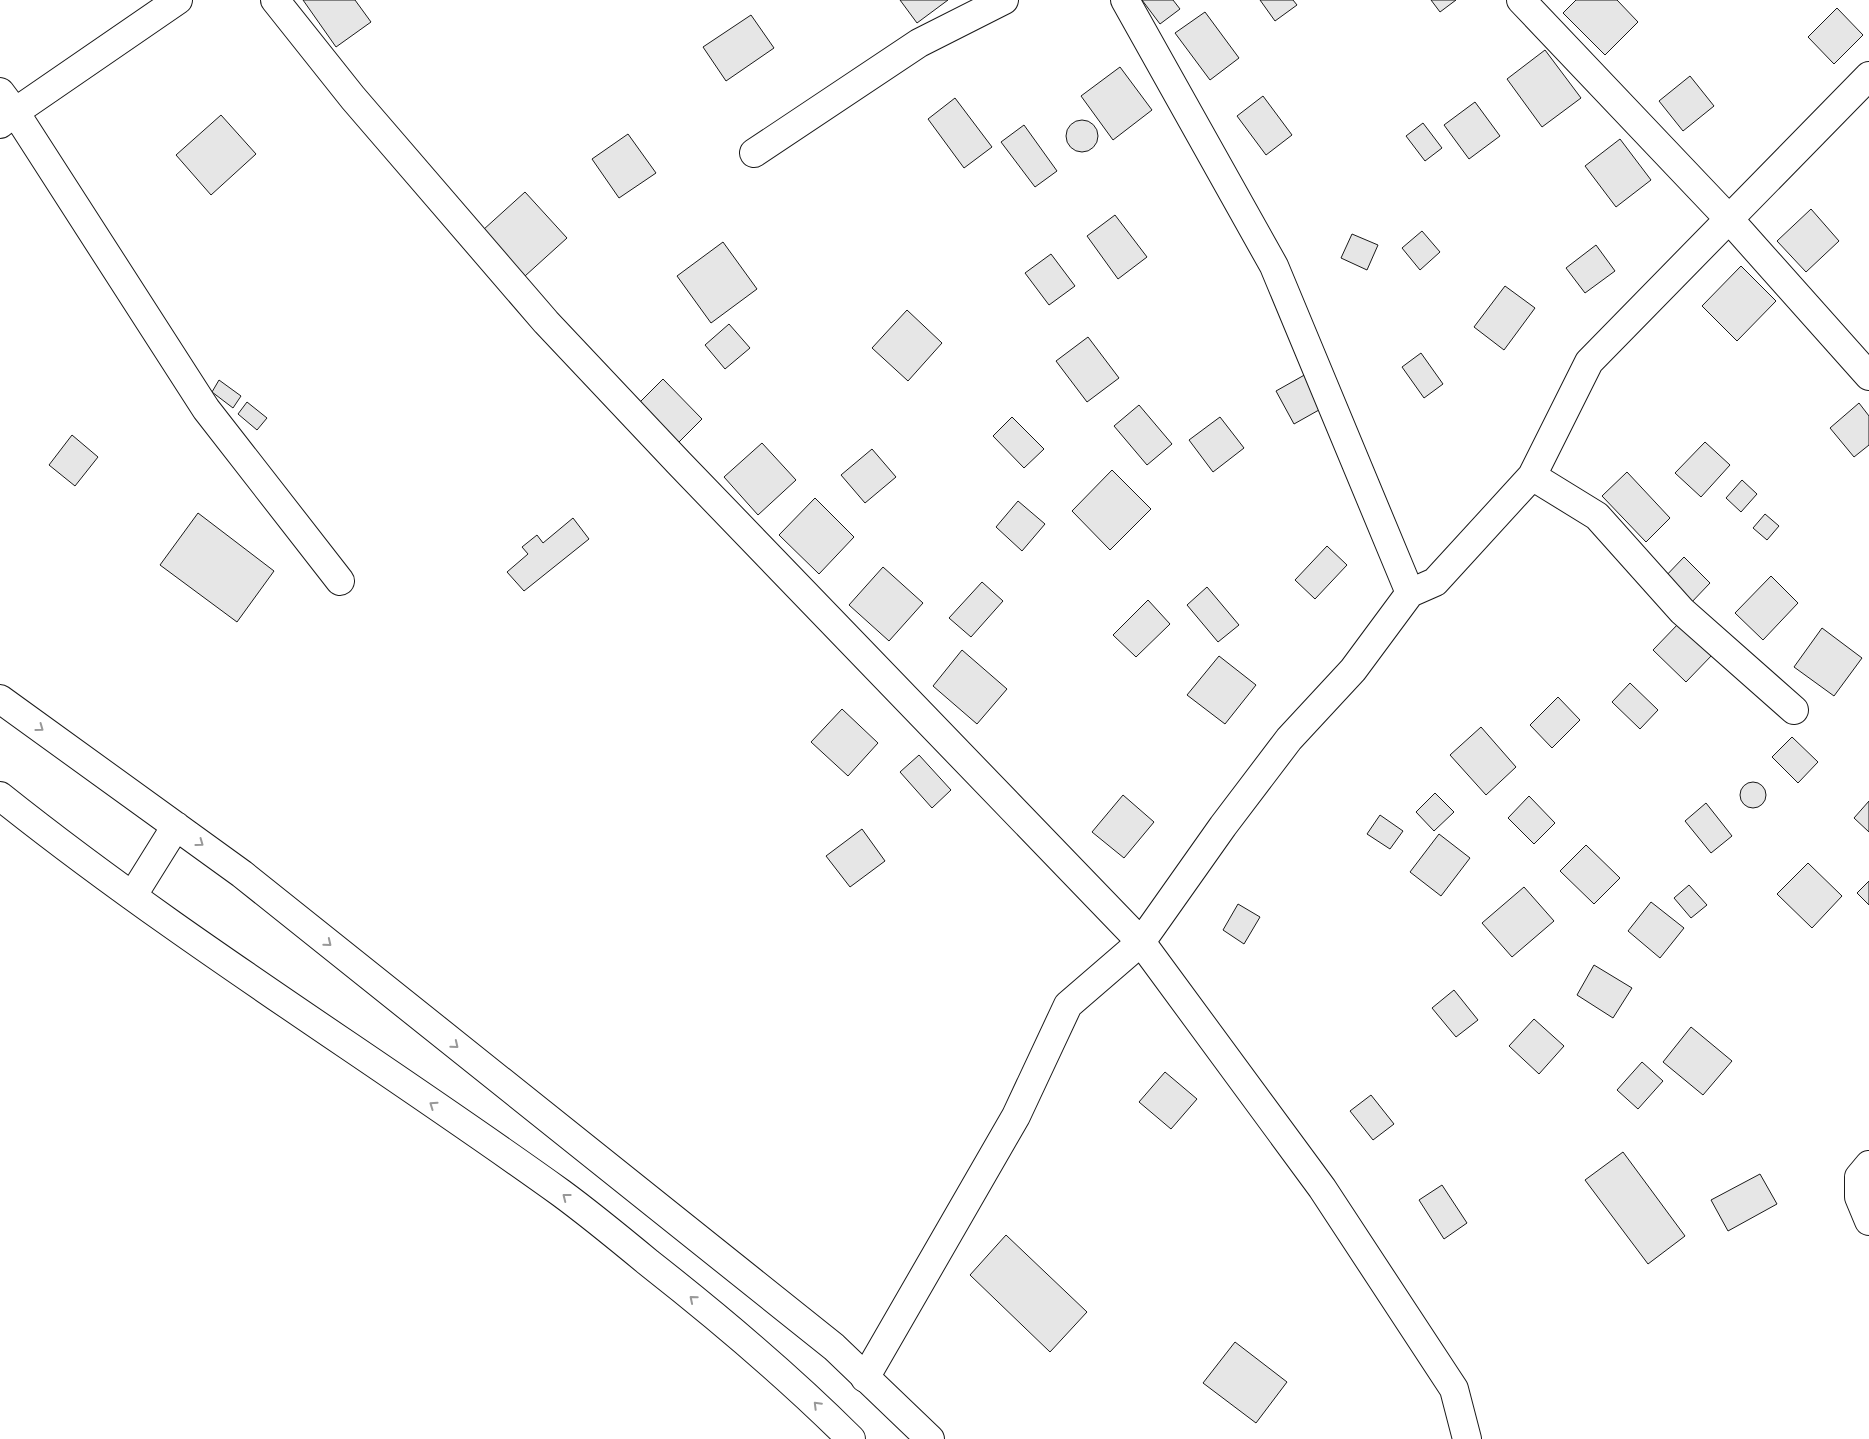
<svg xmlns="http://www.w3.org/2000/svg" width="1869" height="1439" font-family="'Work Sans',sans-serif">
<rect width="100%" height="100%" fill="#fff"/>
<path fill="#e6e6e6" stroke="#1a1a1a" d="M303,0H355L371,22L336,47Z
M900,0H948L917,23Z
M1142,0H1173L1180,9L1160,24Z
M1260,0H1293L1297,5L1275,21Z
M1431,0H1456L1440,12Z
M1576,0H1617L1638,22L1605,55L1563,13Z
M1837,8L1863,35L1834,64L1808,37Z
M1205,12L1239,58L1210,80L1175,33Z
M751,15L774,48L726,81L703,47Z
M1545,50L1581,98L1542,127L1507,79Z
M1120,67L1152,110L1113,140L1081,96Z
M1690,76L1714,106L1683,131L1659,101Z
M1263,96L1292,135L1266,155L1237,116Z
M955,98L992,147L964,168L928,119Z
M1475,102L1500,136L1469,159L1444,125Z
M221,115L256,154L211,195L176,155Z
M1066 136a16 16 0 1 1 32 0a16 16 0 1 1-32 0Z
M1423,123L1442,148L1425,161L1406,136Z
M1024,125L1057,171L1035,187L1001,142Z
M628,134L656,173L619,198L592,159Z
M1620,139L1651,180L1616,207L1585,166Z
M525,192L567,238L525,276L483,230Z
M1811,209L1839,241L1806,272L1777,241Z
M1115,215L1147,257L1118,279L1087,236Z
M1422,231L1440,252L1420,270L1402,248Z
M1352,234L1378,245L1367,270L1341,258Z
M723,242L757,289L711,323L677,276Z
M1596,245L1615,271L1585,293L1566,268Z
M1051,254L1075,286L1049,305L1025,273Z
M1741,266L1776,301L1737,341L1702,306Z
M1505,286L1535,308L1504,350L1474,327Z
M907,310L942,343L908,381L872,348Z
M729,324L750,348L725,369L705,345Z
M1088,337L1119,378L1087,402L1056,361Z
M1421,353L1443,384L1424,398L1402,367Z
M1308,373L1326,406L1294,424L1276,391Z
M663,379L702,419L671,450L632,410Z
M219,380L241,396L233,408L212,392Z
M247,402L267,418L257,430L238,414Z
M1859,403L1869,416V445L1854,457L1830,428Z
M1139,405L1172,444L1147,465L1114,426Z
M1012,417L1044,449L1024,468L993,436Z
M1220,417L1244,448L1213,472L1189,440Z
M72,435L98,457L75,486L49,465Z
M1705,442L1730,465L1701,497L1675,473Z
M762,443L796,480L758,515L724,477Z
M872,449L896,477L865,503L841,475Z
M1112,470L1151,509L1110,550L1072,511Z
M1627,472L1670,518L1646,542L1602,496Z
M1742,480L1757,494L1741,512L1726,498Z
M815,498L854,537L819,574L779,535Z
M1018,501L1045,524L1022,551L996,527Z
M198,513L274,571L237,622L160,565Z
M1765,514L1779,526L1767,540L1753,528Z
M573,518L589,539L524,591L507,572L528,554L522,547L537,535L543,543Z
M1327,546L1347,565L1315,599L1295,580Z
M1684,557L1710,583L1689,605L1662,580Z
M883,567L923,603L889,641L849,605Z
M1771,576L1798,603L1763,640L1735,613Z
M982,582L1003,601L971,637L949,618Z
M1207,587L1239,625L1218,642L1187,605Z
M1148,600L1170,624L1136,657L1113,635Z
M1680,622L1713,654L1686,682L1653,650Z
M1822,628L1862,658L1834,696L1794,667Z
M962,650L1007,689L977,724L933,686Z
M1219,656L1256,685L1225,724L1187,695Z
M1630,683L1658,710L1640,729L1612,702Z
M1558,697L1580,720L1552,748L1530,725Z
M842,709L878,743L848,776L811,742Z
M1481,727L1516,767L1486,795L1450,755Z
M1792,737L1818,762L1798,783L1772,757Z
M919,755L951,790L932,808L900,772Z
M1740 795a13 13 0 1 1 26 0a13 13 0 1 1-26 0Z
M1435,793L1454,812L1434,831L1416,812Z
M1123,795L1154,822L1124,858L1092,832Z
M1529,796L1555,823L1534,844L1508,818Z
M1869,801V832L1854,818Z
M1706,803L1732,836L1711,853L1685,821Z
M1380,815L1403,831L1390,849L1367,834Z
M862,829L885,861L850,887L826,856Z
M1439,834L1470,858L1441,896L1410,872Z
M1586,845L1620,878L1594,904L1560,871Z
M1808,863L1842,896L1812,928L1777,894Z
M1869,881V905L1857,893Z
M1689,885L1707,905L1691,918L1674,898Z
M1524,887L1554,921L1512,957L1482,923Z
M1651,902L1684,928L1660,958L1628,931Z
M1238,904L1260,917L1244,944L1223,930Z
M1594,965L1632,988L1613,1018L1577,995Z
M1454,990L1478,1020L1456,1037L1432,1008Z
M1534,1019L1564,1046L1539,1074L1509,1046Z
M1691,1027L1732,1061L1703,1095L1663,1062Z
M1642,1062L1663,1081L1638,1109L1617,1090Z
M1165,1072L1197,1099L1171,1129L1139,1102Z
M1371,1095L1394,1124L1373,1140L1350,1111Z
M1623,1152L1685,1236L1648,1264L1585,1180Z
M1760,1174L1777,1204L1728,1231L1711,1200Z
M1442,1185L1467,1223L1444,1239L1419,1200Z
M1006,1235L1087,1312L1050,1352L970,1275Z
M1235,1342L1287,1382L1256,1423L1203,1383Z"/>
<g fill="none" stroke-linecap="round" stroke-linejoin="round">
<defs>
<path id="minor" d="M275,0L353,98L546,322L679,463L1141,942L1322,1188L1454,1389L1467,1439
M1125,0L1274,266L1410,593
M1521,0L1729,219L1869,376
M0,92L15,112L206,409L340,581
M0,124L15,112L178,0
M754,153L919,43L1004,0
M1532,476L1597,516L1682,611L1794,710
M1869,1165L1859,1177V1197L1869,1221
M865,1378L1016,1116L1068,1005L1141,942L1223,826L1289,739L1353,670L1410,593L1435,582L1532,476L1589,362L1869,76"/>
<path id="primary" d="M0,699L242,874L834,1347L930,1439
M0,796C179,939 375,1059 561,1193C591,1215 620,1239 649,1263C719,1318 788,1376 851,1439
M133,895L176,826"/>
</defs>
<use href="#minor" stroke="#1a1a1a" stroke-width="30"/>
<use href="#primary" stroke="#1a1a1a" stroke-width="30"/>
<use href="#minor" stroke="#fff" stroke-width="28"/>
<use href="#primary" stroke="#fff" stroke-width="28"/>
</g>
<defs><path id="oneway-chevron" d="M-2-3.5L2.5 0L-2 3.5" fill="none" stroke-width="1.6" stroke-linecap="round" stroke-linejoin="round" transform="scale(1.25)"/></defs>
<g stroke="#989898">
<use href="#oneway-chevron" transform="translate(40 728) rotate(36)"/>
<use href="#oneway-chevron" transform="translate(200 843) rotate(36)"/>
<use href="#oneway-chevron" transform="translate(328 943) rotate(39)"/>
<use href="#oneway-chevron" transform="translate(455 1045) rotate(39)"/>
<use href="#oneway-chevron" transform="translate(433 1105) rotate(-145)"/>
<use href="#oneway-chevron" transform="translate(566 1197) rotate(-142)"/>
<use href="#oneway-chevron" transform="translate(693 1299) rotate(-140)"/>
<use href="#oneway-chevron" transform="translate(817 1405) rotate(-135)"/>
</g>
</svg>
